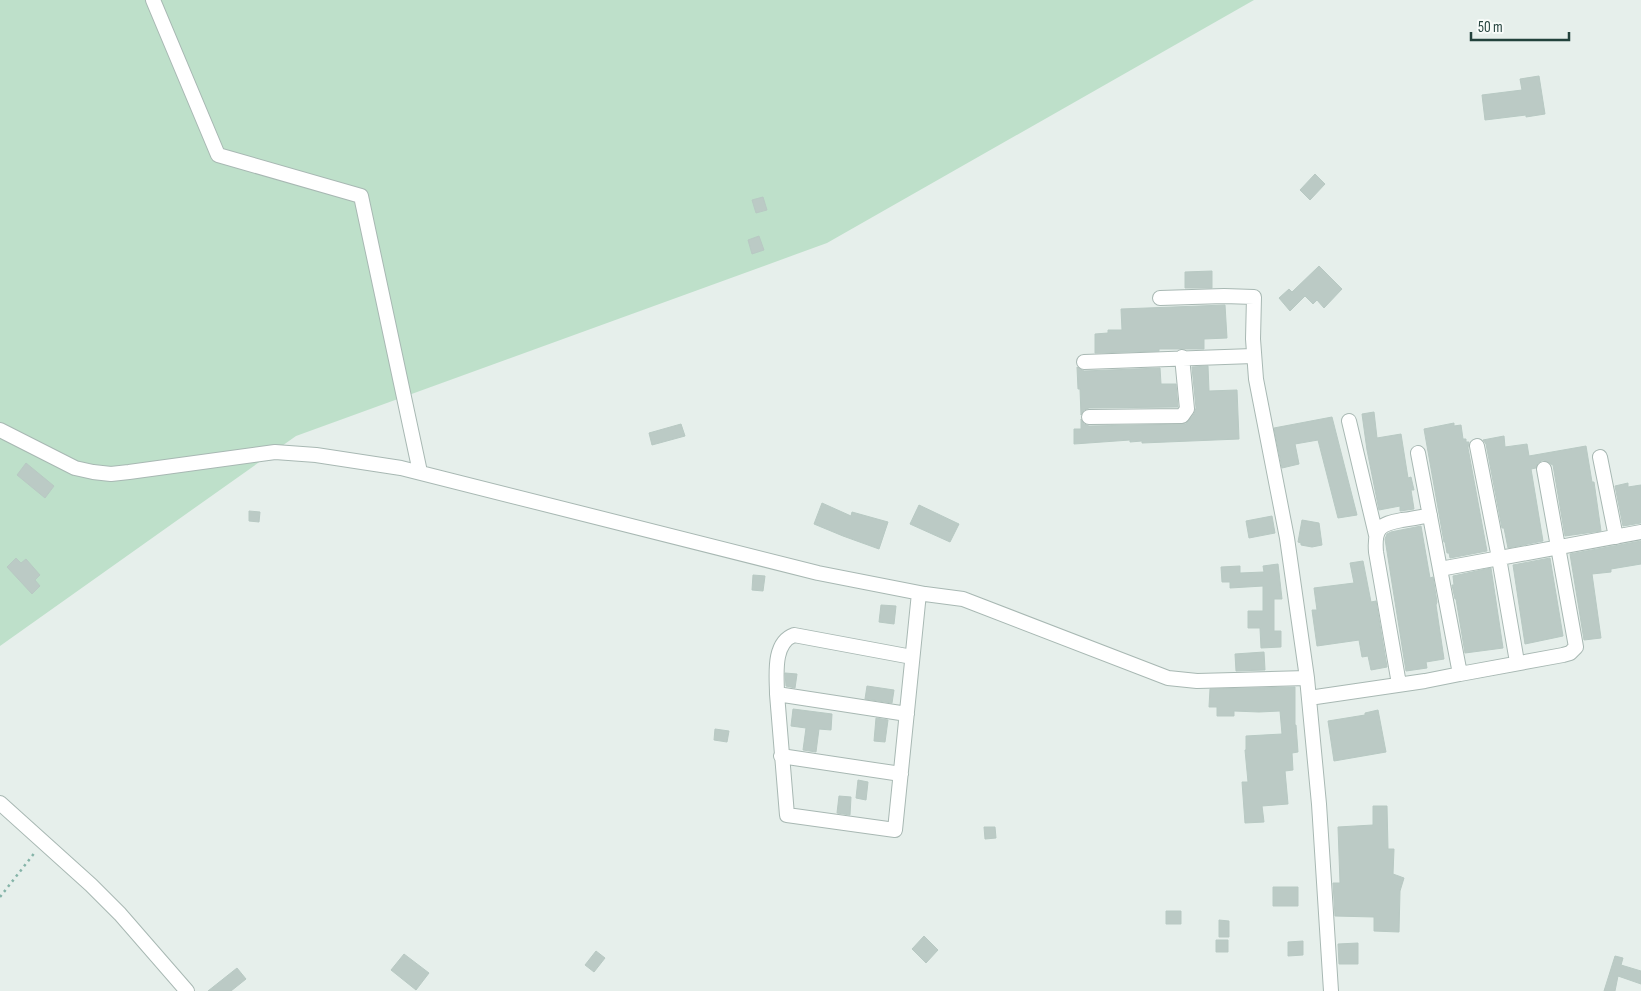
<svg xmlns="http://www.w3.org/2000/svg" width="1641" height="991" font-family="'Sofia Sans Condensed',sans-serif">
<rect width="100%" height="100%" fill="#e6efeb"/>
<path fill="#bee0ca" d="M0,0H1254L827,243L296,436L0,646Z"/>
<path fill="#bbcac5" stroke="#b8c9c3" d="M1539,76L1545,114L1526,117V115L1485,120L1482,95L1522,90L1520,79Z
M1315,174L1325,184L1310,200L1300,190Z
M763,197L767,210L756,213L752,200Z
M759,236L764,250L752,254L748,240Z
M1319,266L1342,289L1324,308L1317,300L1313,304L1305,296L1290,311L1279,298L1289,289L1292,292Z
M1212,271V288H1185V272Z
M1225,305L1227,338L1204,339V349H1159V351L1095,353V334L1108,333V330H1122L1121,309Z
M1208,366L1209,391L1237,390L1239,439L1142,443V441L1130,442V440L1074,444V429H1081V419L1084,424L1089,426L1186,424L1194,414L1196,408L1192,367Z
M1077,367L1084,371L1160,368L1161,384H1176L1178,407L1089,408L1084,410L1081,415L1080,389H1078Z
M1374,412L1377,438L1401,434L1408,478L1411,477L1414,490H1411L1414,509L1400,511V506L1379,510L1367,450L1362,414Z
M1332,417L1357,515L1338,518L1318,440L1295,444L1299,464L1282,468L1274,428Z
M1454,423V426L1461,425L1463,439H1466V442H1469L1468,448L1487,551L1450,558L1449,553H1447L1445,542H1444L1424,429Z
M681,424L685,436L652,445L649,433Z
M1504,436L1505,447L1527,444L1529,456L1586,446L1592,482H1594L1601,531L1565,536L1553,465L1543,460L1538,463L1536,468L1531,469L1543,541L1508,548L1504,528H1502L1486,444L1483,440Z
M26,463L54,486L45,498L17,475Z
M1628,483V487L1641,485V523L1623,526L1615,486Z
M822,503L851,516L852,512L888,522L879,549L843,536L814,524Z
M919,505L959,524L950,542L910,524Z
M249,511L260,512L259,522L249,521Z
M1272,516L1275,533L1249,538L1246,521Z
M1302,520L1319,523L1322,545L1312,547L1301,545V543L1298,542Z
M1421,526L1430,578L1433,577L1437,602L1436,605L1444,659L1426,662L1427,668L1406,671L1385,539L1387,534L1391,532Z
M1641,541V564L1611,569V572L1592,574L1601,638L1584,640L1570,554Z
M16,558L21,563L26,559L40,575L35,580L40,586L32,594L7,567Z
M1550,558L1563,636L1525,644L1513,565Z
M1363,561L1371,602L1376,601L1387,667L1371,670L1368,656L1362,657L1359,640L1317,646L1312,610H1317L1314,588L1354,583L1350,563Z
M1278,564L1282,599H1274V631H1281V647L1261,648L1260,628H1248V611H1263V586L1230,588V582H1222L1221,567L1240,566V573L1264,572L1263,566Z
M1491,568L1503,648L1465,653L1456,599H1455L1452,585H1454L1453,576Z
M753,575L765,576L763,591L752,590Z
M881,605L896,606L894,624L879,622Z
M1264,652L1265,670L1236,671L1235,654Z
M785,673L797,674L795,688L786,686Z
M867,686L894,690L892,703L865,699Z
M1295,687V725H1296L1298,752L1292,753L1293,770L1285,771L1288,804L1262,806L1264,822L1245,823L1242,782H1248L1245,750H1246V736L1282,734L1280,711L1259,712L1234,711V716H1217V707H1209L1210,689Z
M793,709L832,714L831,730L819,729L816,752L803,750L806,728L791,726Z
M1378,710L1386,752L1334,761L1328,721L1365,715V713Z
M876,718L888,720L885,742L874,741Z
M715,729L729,731L727,742L714,740Z
M858,780L868,782L866,800L856,798Z
M839,796L851,797L850,815L837,813Z
M1373,806H1387L1388,849H1394L1393,874L1404,878L1400,891L1399,932L1374,931V917L1335,916L1333,883H1340L1338,827L1373,825Z
M984,827H995L996,838L985,839Z
M1273,887H1298V906H1273Z
M1166,911H1181V924H1166Z
M1219,920L1229,921V937H1219Z
M924,936L938,950L926,963L912,949Z
M1216,940H1228V952H1216Z
M1303,941V955L1288,956V942Z
M1358,943V964H1339L1338,944Z
M596,951L605,958L594,972L585,965Z
M404,954L429,973L416,990L391,970Z
M1615,956L1623,958L1621,965L1641,971V984L1618,976L1615,991H1604Z
M237,968L246,979L231,991H208Z"/>
<g fill="none" stroke-linecap="round" stroke-linejoin="round">
<defs>
<path id="minor" d="M153,0L218,155L361,196L420,472
M1160,298L1224,296L1254,297L1253,339L1256,379L1287,538L1307,678L1319,804L1331,991
M1084,362L1253,356
M1089,417L1182,416L1187,409L1182,357
M1349,421L1376,535
M0,430L75,468L93,472L111,474L129,472L275,452L316,455L401,468L818,573L925,594L963,599L1168,678L1197,681L1307,678
M1477,446L1499,558L1517,662
M1418,453L1440,569
M1600,457L1616,537
M1460,674L1563,655L1570,653L1576,647L1544,469
M1399,684L1376,552C1374,528 1380,524 1402,520C1411,519 1421,517 1430,515
M777,694L787,815L895,830L919,593
M1309,698L1425,681L1460,674L1440,569L1641,532
M907,714L777,694C777,677 772,643 794,635L912,657
M781,756L901,774
M0,803L91,885L120,914L187,991"/>
</defs>
<use href="#minor" stroke="#a8b8b3" stroke-width="16"/>
<path stroke="#85b4a8" stroke-width="2.5" stroke-dasharray="2.5 4" stroke-linecap="butt" d="M0,897L36,851"/>
<use href="#minor" stroke="#fff" stroke-width="14"/>
</g>
<path d="M1471 32v8h98v-8" fill="none" stroke="#23423c" stroke-width="2.5"/>
<text x="1478" y="32" font-size="15" fill="#23423c" stroke="#f7fbf9" stroke-width="4" paint-order="stroke">50 m</text>
</svg>
